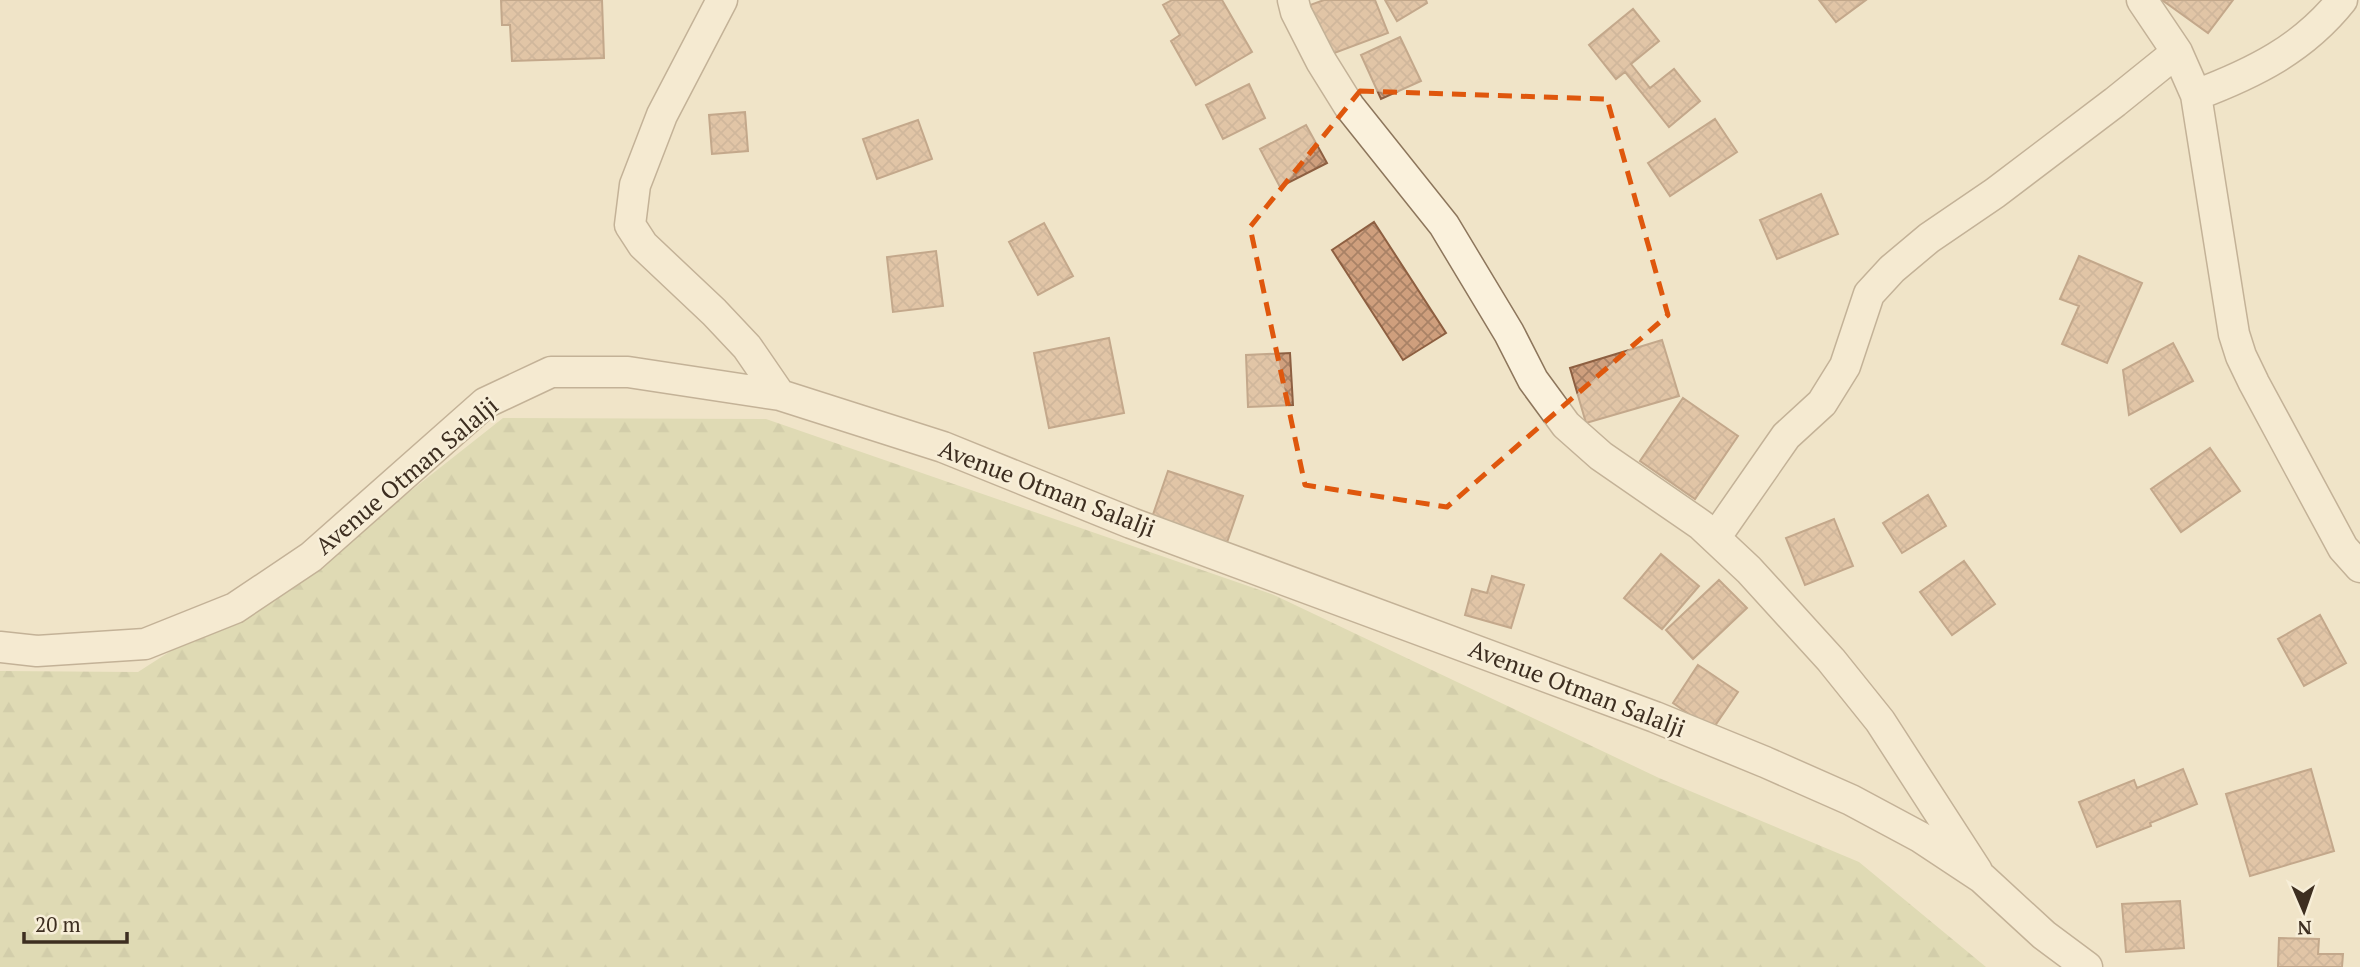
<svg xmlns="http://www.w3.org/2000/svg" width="2360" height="967" font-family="'PT Serif',serif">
<defs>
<pattern id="forest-firs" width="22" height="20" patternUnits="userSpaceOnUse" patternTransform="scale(1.75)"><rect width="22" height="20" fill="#c9cf9b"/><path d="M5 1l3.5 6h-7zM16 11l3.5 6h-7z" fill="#aeb285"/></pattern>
<pattern id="building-cross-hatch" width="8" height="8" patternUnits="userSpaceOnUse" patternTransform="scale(1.75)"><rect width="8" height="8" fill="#cf9f7d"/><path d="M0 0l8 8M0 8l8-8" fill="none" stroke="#a98266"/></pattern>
</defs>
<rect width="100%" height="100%" fill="#f0e4c8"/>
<path fill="url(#forest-firs)" d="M503,418L766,419L1274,595L1659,778L1859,862L1986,967H0V671L138,672L370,523Z"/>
<path fill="url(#building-cross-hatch)" stroke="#8d5f41" stroke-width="2" d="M501,0H602L604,58L512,61L510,25H502Z
M1172,0H1222L1252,52L1196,85L1171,41L1180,35L1163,5Z
M1324,0H1375L1388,33L1329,55L1310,5Z
M1385,0H1426L1427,3L1397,21Z
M1819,0H1866L1836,22Z
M2162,0H2233L2208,33Z
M1633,9L1659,41L1631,64L1650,88L1674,69L1700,101L1669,127L1625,72L1616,79L1589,45Z
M1400,37L1421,81L1381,99L1361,55Z
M1249,84L1265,118L1223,139L1206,105Z
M745,112L748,151L712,154L709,115Z
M1715,119L1737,152L1670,196L1648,163Z
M918,120L932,159L877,179L863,139Z
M1306,125L1327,163L1280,187L1260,149Z
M1821,194L1838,234L1777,259L1760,220Z
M1374,222L1446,333L1403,360L1332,250Z
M1044,223L1073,276L1038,295L1009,242Z
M936,251L943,306L893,312L887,257Z
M2079,256L2142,283L2107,363L2062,344L2079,306L2060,299Z
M1109,338L1124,413L1049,428L1034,353Z
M1662,340L1679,396L1586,423L1570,368Z
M2173,343L2193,381L2129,415L2123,370Z
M1290,353L1293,405L1248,407L1246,355Z
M1683,398L1738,436L1695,499L1640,461Z
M2210,448L2240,491L2181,532L2151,489Z
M1168,471L1243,496L1223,554L1148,529Z
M1928,495L1946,526L1902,553L1883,523Z
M1834,519L1853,566L1805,585L1786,538Z
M1661,554L1699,586L1662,629L1624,598Z
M1964,561L1995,604L1952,635L1920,592Z
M1492,576L1524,585L1511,628L1465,615L1472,589L1487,593Z
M1719,580L1747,608L1693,659L1666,630Z
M2320,615L2346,663L2304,686L2278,639Z
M1698,665L1738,692L1712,730L1673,703Z
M2183,769L2197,804L2150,823L2151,826L2097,847L2079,802L2134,780L2137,788Z
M2311,769L2334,851L2250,876L2226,794Z
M2180,901L2184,948L2126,952L2122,904Z
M2279,938L2319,939L2318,954H2343L2342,967H2278Z"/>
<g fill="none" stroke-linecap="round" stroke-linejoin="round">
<defs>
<path id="minor" d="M722,0L662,115L635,185L630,225L643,245L714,312L747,347L780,395
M1293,0L1296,12L1321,61L1349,106L1444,225L1509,333L1533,380L1566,425L1601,456L1701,525L1749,570L1831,660L1880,721L1977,871
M2142,0L2177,52L2196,95L2229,303L2234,334L2241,356L2254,383L2343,548L2360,567
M2196,95C2254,73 2303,49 2342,0
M1715,538L1786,436L1822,403L1845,366L1869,294L1892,269L1929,238L1995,193L2115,102L2177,52
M0,647L37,651L145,644L235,608L311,557L485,403L551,372H628L780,395L943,447L1131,523L1655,717L1765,762L1851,800L1920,837L1982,878L2044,935L2087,967"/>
</defs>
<use href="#minor" stroke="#8d765c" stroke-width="33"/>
<use href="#minor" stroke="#faf1dc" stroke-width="30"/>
</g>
<path d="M0 0H2360V967H0ZM1360,91L1607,99L1668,315L1447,507L1305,485L1250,227Z" fill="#f0e4c8" fill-opacity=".55" fill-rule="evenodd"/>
<path fill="none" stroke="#df570d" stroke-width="5" stroke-dasharray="14 9" stroke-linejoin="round" d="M1360,91L1607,99L1668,315L1447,507L1305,485L1250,227Z"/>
<g text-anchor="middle" stroke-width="5" stroke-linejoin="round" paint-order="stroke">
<g font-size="24" fill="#3d2e20" stroke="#f7eed8">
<text transform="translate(407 476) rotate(-40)" y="8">Avenue Otman Salalji</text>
<text transform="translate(1047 489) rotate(21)" y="8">Avenue Otman Salalji</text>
<text transform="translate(1577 689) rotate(21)" y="8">Avenue Otman Salalji</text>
</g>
</g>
<g transform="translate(2304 911) rotate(178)" stroke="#f7eed8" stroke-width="5" paint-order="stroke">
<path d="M0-5L12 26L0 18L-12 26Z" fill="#3d2e20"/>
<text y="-10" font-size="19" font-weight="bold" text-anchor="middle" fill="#3d2e20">N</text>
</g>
<path d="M24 932v10h103v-10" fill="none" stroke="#3d2e20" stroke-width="3.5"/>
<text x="35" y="932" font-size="21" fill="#3d2e20" stroke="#f7eed8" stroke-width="5" paint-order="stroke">20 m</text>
</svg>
